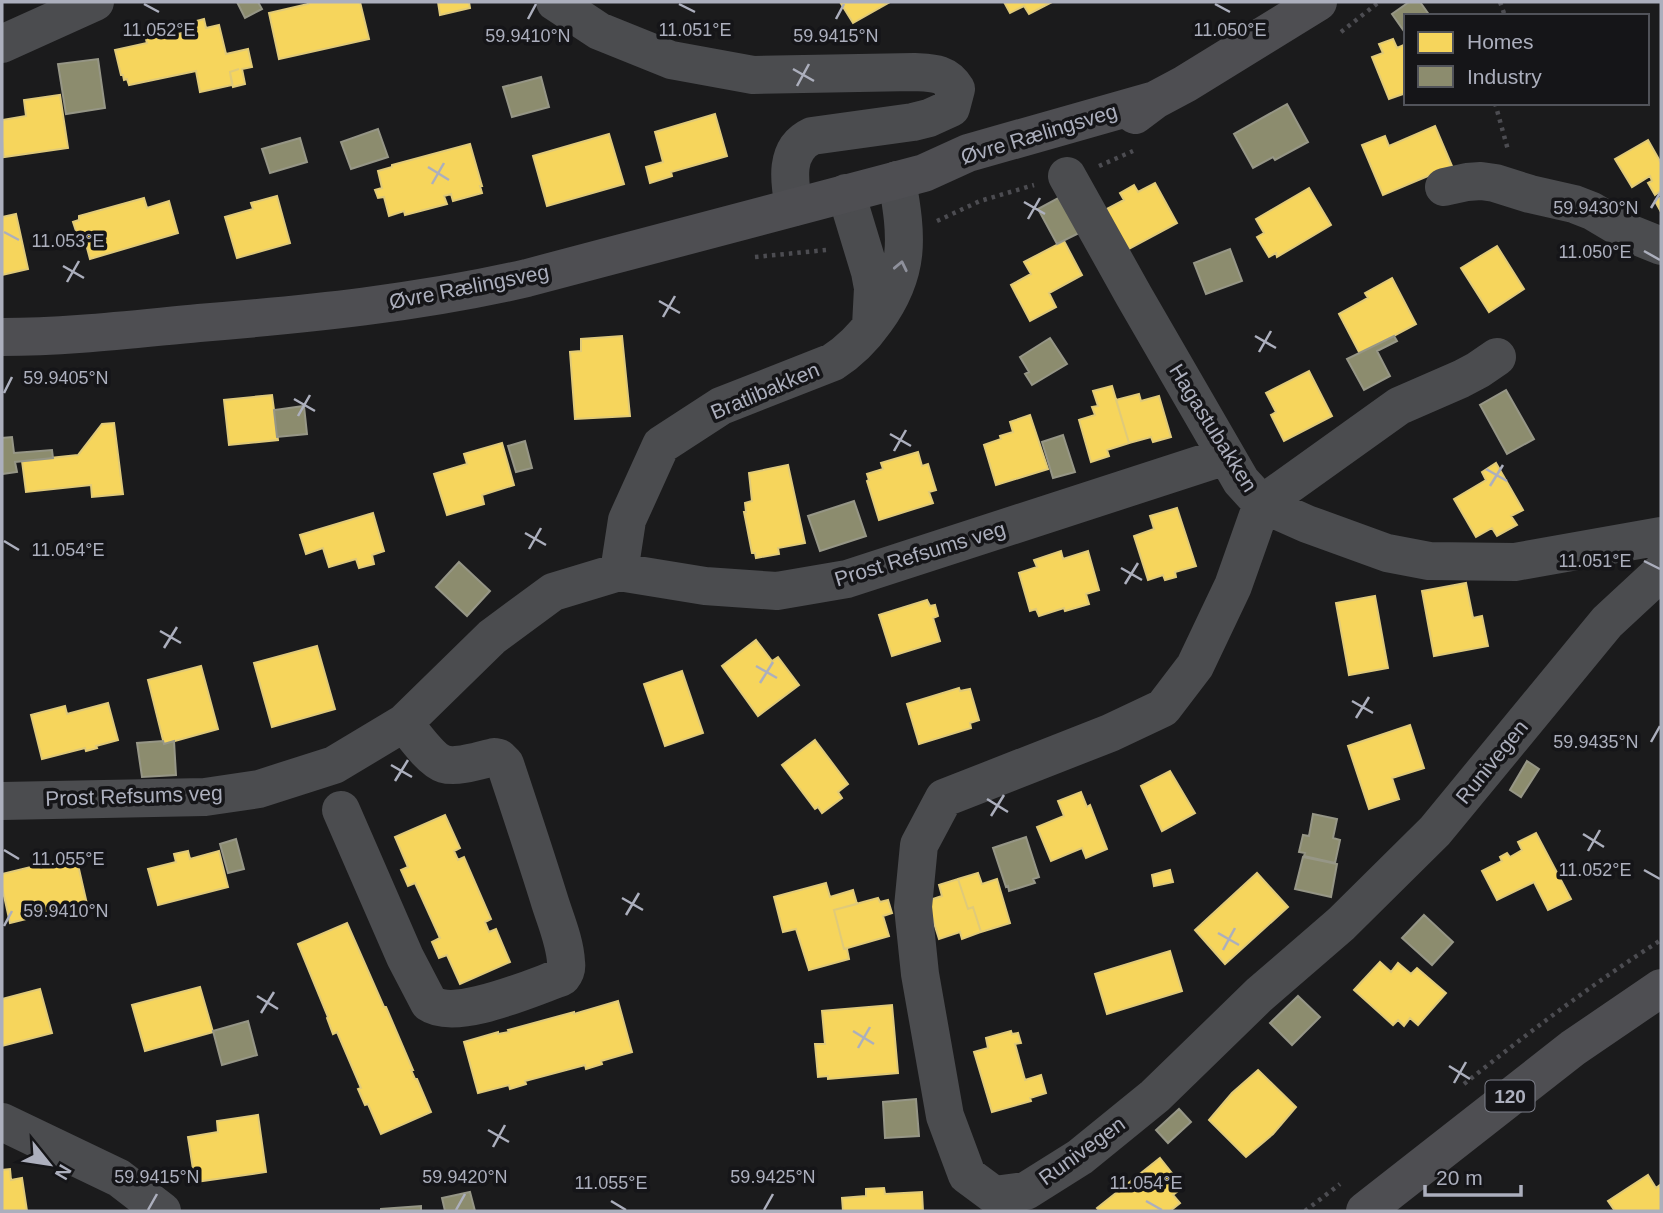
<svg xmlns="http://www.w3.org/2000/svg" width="1663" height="1213" font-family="Helvetica,sans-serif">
<rect width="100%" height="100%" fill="#1b1b1c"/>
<path fill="#f6d55c" stroke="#e0ca79" stroke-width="2" d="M307,2H360L369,39L279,59L269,13L308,4Z
M438,2H469L470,8L440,15Z
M840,2H890L853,23Z
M1004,2H1052L1029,14L1024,6L1010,13Z
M204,19L206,28L219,25L226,54L248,49L252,67L242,69L245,84L233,87L230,72L239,69L230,72L232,85L200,92L196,71L129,85L127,79L124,80L123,75H121L115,50L147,43L145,36L157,33L158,39L190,31L189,23Z
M1393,39L1397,48L1406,44V93L1389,99L1372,57L1383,53L1379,44Z
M60,95L68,148L4,157L2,139V120L26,116L24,100Z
M715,114L727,156L671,172L672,176L650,183L646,167L663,162L655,132Z
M1435,126L1452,166L1383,195L1362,145L1385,136L1389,146Z
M609,134L624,184L547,206L533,156Z
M1648,140L1661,163V195L1659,192L1655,195L1648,183L1652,181L1650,176L1632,187L1615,159Z
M470,144L482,186H480L482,193L453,201L451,194L444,196L447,204L405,215L404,211L389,216L384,197L378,198L375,190L382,188L378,171L392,167V165Z
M1155,183L1177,223L1127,250L1105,210L1124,200L1120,193L1134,185L1138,192Z
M1309,188L1331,225L1277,257L1276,253L1269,257L1257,237L1264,233L1256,219Z
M277,196L290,243L237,258L225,217L253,209L251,203Z
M1661,197V212L1655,201Z
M144,198L147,208L169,201L178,233L90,259L83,233L77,234L73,222L79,220V216Z
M16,214L28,269L2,275V217Z
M1064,241L1082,275L1049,293L1056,307L1030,321L1011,285L1031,274L1024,262Z
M1497,246L1524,289L1489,312L1461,268Z
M1392,278L1416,324L1360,354L1339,314L1368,298L1365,293Z
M622,336L630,416L575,419L570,352L581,351V339Z
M1309,371L1332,416L1284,441L1271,415L1276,412L1266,393Z
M1112,386L1129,443L1107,450L1109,456L1091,462L1079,420L1095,415L1092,407L1098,406L1093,391Z
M1139,394L1141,401L1159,396L1171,437L1153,442L1151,437L1129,443L1116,400Z
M272,395L278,440L229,445L224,400Z
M1030,415L1048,469L996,485L984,445L1001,439L1000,436L1013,432L1010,422Z
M114,423L123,494L92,497L91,485L26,492L22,461L78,455L102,424Z
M502,443L514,485L482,495L484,504L447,515L434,474L467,464L464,454Z
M918,452L922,466L928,464L936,490L929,492L933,503L879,520L867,481L869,480L867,474L883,469L881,463Z
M1496,463L1523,510L1511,516L1517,525L1497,536L1492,528L1476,537L1454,499L1486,480L1482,472Z
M788,465L805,543L778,548L779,554L756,558L755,553H752L744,512H746L745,503L752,501L749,473Z
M1177,508L1196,566L1175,572L1176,577L1165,580L1163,575L1148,580L1134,536L1154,529L1150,516Z
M373,513L384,551L372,555L374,564L359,568L356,559L329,567L323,548L306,554L300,535Z
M1061,551L1063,559L1088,551L1099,590L1086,594L1089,604L1065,611L1064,608L1039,616L1036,609L1030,611L1019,573L1037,567L1034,560Z
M1466,583L1473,618L1482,616L1488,646L1434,656L1422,591Z
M1375,596L1388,668L1349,675L1336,603Z
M927,600L930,606L935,605L938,616L933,618L940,641L892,656L879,615Z
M756,640L772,661L778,657L799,685L758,716L722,666Z
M317,646L335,709L272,727L254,663Z
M201,666L218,729L164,744L148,680Z
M682,671L703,733L665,746L644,684Z
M959,688L960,691L970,689L979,720L970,723L971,728L919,744L907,704Z
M108,703L118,740L96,746L97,748L86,751L85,748L42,759L31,715L65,706L67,714Z
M1410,725L1424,768L1392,778L1399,799L1369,809L1348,746Z
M815,740L848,784L838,792L842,798L822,813L818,807L815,809L782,765Z
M1170,771L1195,813L1162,831L1141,786Z
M1081,792L1087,807L1090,805L1107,849L1086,858L1082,848L1051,861L1037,827L1064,816L1058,801Z
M445,815L460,848L454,851L458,860L464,857L491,919L485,922L489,932L496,929L510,962L460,984L447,955L439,958L432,942L440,938L415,883L408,886L401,870L408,867L395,837Z
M1536,833L1571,899L1548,910L1534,882L1497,900L1482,871L1502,861L1500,857L1507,853L1510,857L1522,850L1518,842Z
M188,851L190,859L219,851L228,887L158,905L148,869L176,862L174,854Z
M76,856L87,904L10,923L2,887V874Z
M1170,870L1173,882L1154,886L1152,875Z
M978,873L982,884L997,879L1010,923L981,932L973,907L968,909L958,879Z
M1257,873L1288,907L1225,964L1195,930Z
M958,879L968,909L973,907L981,932L962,939L960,932L939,939L927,901L942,896L939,885Z
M826,883L830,897L853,890L857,904L834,910L844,949H847L849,959L809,970L796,929L783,932L774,897Z
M878,898L880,902L888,900L892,913L883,916L889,936L844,949L834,910Z
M347,923L384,1007H386L413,1070H411L415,1079H417L431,1112L381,1134L368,1104L365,1105L358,1089L361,1088L337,1032L333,1034L327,1018L328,1017L298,944Z
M1170,951L1182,991L1107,1014L1095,974Z
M1380,962L1391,972L1398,963L1411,974L1417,968L1446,993L1418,1025L1410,1018L1404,1026L1398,1020L1393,1025L1354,990Z
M200,987L213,1032L145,1051L132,1005Z
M40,989L52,1033L2,1046V999Z
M618,1001L632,1052L601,1061L602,1064L586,1069L585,1065L525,1081L526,1084L510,1089L509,1085L478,1093L464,1042L498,1032V1034L509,1032L508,1030L574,1012V1014Z
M892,1005L898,1073L828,1079V1076L818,1077L815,1044H825L822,1011Z
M1011,1031L1012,1034L1018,1033L1021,1043L1015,1044L1025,1080L1041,1075L1046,1093L1030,1098L1031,1101L992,1112L974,1052L988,1048L986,1038Z
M1258,1070L1296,1107L1273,1134L1246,1157L1209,1120L1232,1093Z
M258,1115L266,1172L195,1182L188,1137L218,1132L217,1121Z
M1160,1158L1183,1187L1173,1195L1180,1203L1170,1211H1100L1097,1208Z
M10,1169L11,1180L22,1178L27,1211H2V1170Z
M1648,1175L1656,1188L1660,1185L1661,1188V1211H1615L1608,1201Z
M884,1188L885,1194L922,1192L923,1211H843L842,1198L866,1196V1189Z"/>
<path fill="#8c8c6e" stroke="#969686" stroke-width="2" d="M237,2H258L262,9L245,18Z
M1409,2H1420L1430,16H1406V34L1392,14Z
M98,59L105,108L66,114L58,64Z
M541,77L549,107L512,117L503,87Z
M1287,104L1308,142L1275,160L1273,157L1253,168L1234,134Z
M378,129L388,157L351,169L341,142Z
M300,138L307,162L270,173L262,149Z
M1060,197L1079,233L1057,244L1038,209Z
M1230,249L1242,281L1206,294L1194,263Z
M1394,336L1397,341L1377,351L1390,376L1364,390L1347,359Z
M1050,338L1067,364L1032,385L1025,374L1029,372L1020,357Z
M1506,390L1534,439L1507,454L1480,405Z
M304,406L307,434L277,437L274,410Z
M1063,435L1075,472L1053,478L1042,442Z
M12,437L14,453L52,450L53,458L15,462L17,472L2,474V438Z
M525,441L532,468L516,472L508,446Z
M854,501L866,536L820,551L808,516Z
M459,562L490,591L467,616L436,587Z
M163,741L164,744L174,741L176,775L142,777L137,743Z
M1527,761L1539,769L1521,797L1510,790Z
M1313,814L1337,819L1333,838L1340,840L1335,863L1304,856L1305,853L1299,852L1303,835L1309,836Z
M1026,837L1039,877L1033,879L1035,883L1009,891L1008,886L1006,887L993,848Z
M236,839L244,869L228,873L220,844Z
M1303,857L1337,864L1331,897L1295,889Z
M1424,915L1453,942L1432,965L1402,938Z
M1298,996L1320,1017L1292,1045L1270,1023Z
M248,1021L257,1055L222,1065L213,1031Z
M916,1099L919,1136L885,1138L883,1102Z
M1179,1109L1191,1122L1168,1143L1156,1130Z
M470,1192L475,1211H445L442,1198Z
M421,1206V1211H381V1209Z"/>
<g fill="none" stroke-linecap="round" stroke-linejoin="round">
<path stroke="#4c4c51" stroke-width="4.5" stroke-dasharray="3.5 5" stroke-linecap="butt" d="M1500,2L1505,16
M1341,32L1379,2
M1495,103L1508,150
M1099,166L1133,151
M937,221L980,201L1034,185
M755,257L826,250
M1464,1084C1528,1033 1592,984 1661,940
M1305,1211L1340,1184"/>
<path stroke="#4b4c4f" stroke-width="38" d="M555,2L599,31L671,60L753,75L914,72C932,73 946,72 956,89L951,108L929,118L913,122L812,136C784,149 789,181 794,207
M2,44L95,2
M1067,176L1134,296L1241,481L1262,504L1307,524L1387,553L1429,561L1515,562L1661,536
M1444,187L1467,182L1481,181L1495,183L1530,194L1574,204L1592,211L1629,233L1661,246
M846,193L870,272L873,288L871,326
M1497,357L1478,370L1461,379L1399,406L1262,504L1233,586L1195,666L1163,708L1110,733L944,798L919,845L913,907L920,974L945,1116L967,1175L994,1195L1026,1191L1080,1157L1155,1096L1260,994L1341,924L1435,831L1607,622L1661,572
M619,572L627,520L661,445L721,406L833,362C850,351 863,338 875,321C911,272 907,237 897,180
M2,801L205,797L259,789L334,765L404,723L492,637L553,592L619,572L705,586L777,591L847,579L1226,456
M341,810L405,957L429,1003C456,1022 533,987 562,977C566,972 567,968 566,962C565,941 555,919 549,899C535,854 520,809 505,764L499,758L494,757C481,760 457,768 444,764C431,760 413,734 404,723
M2,1122L119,1178L162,1211"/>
<path stroke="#4e4e52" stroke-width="38" d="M1135,115L1155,100L1185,84L1318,2
M2,337C68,337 134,329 199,323C309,314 419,303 527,278L924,173L968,153L1155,100
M1365,1211L1573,1048L1661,988"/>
</g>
<defs><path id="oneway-chevron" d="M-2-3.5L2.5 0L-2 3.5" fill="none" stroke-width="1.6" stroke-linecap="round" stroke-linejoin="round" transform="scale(1.75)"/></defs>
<use stroke="#8f919c" href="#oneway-chevron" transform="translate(901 266) rotate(-78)"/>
<path fill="none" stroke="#acafbd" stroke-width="2.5" d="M144,4L159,12M679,4L695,12M1215,4L1230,12M528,19L536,4M836,19L844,4M793,69L814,81M797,86L809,64M428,167L449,180M432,184L444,163M1024,202L1045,214M1651,208L1660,193M1028,219L1040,198M4,232L19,240M1644,251L1660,260M63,266L84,278M67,282L79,261M659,301L680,313M663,317L675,296M1255,336L1276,348M1259,352L1271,331M4,393L12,377M294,399L315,411M298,416L310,395M890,434L911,446M894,451L906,430M1486,469L1507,481M1490,486L1503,465M525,533L546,545M4,541L19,550M529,549L541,528M1644,561L1660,569M1121,568L1142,580M1125,584L1138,563M160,631L181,643M164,648L177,627M756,666L777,678M760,683L773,662M1352,701L1373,713M1356,718L1369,697M1651,742L1660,726M391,765L412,777M395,781L408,760M987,799L1008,812M991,816L1004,795M1583,834L1604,847M4,850L19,859M1588,851L1600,830M1644,870L1660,879M622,898L643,910M626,915L639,893M4,926L12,911M1218,933L1239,945M1223,950L1235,928M257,996L278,1009M261,1013L274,992M853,1031L874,1044M858,1048L870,1027M1449,1066L1470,1079M1454,1083L1466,1062M488,1130L509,1142M493,1147L505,1125M611,1201L626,1210M1146,1201L1162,1210M148,1210L157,1194M456,1210L465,1194M764,1210L773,1194"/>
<g text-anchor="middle" stroke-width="7" stroke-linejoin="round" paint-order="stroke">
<rect fill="#151518" stroke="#7f818c" stroke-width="2" x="1485.5" y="1080.5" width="49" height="31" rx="5"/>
<g font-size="19" font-weight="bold" fill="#acafbd">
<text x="1510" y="1103">120</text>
</g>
<g font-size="21" fill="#acafbd" stroke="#151518">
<text transform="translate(1039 134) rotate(-17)" y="7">Øvre Rælingsveg</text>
<text transform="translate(469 287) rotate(-11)" y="7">Øvre Rælingsveg</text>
<text transform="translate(765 391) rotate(-23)" y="7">Bratlibakken</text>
<text transform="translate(1213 428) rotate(58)" y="7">Hagastubakken</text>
<text transform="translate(920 554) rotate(-17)" y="7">Prost Refsums veg</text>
<text transform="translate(1492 762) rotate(-51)" y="7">Runivegen</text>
<text transform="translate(134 796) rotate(-2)" y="7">Prost Refsums veg</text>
<text transform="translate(1082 1151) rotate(-36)" y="7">Runivegen</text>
</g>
</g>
<g font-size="18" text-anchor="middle" fill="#acafbd" stroke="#151518" stroke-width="7" stroke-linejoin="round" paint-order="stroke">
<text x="159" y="36">11.052°E</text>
<text x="695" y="36">11.051°E</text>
<text x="1230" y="36">11.050°E</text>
<text x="528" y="42">59.9410°N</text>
<text x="836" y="42">59.9415°N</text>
<text x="1596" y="214">59.9430°N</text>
<text x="68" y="247">11.053°E</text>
<text x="1595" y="258">11.050°E</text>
<text x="66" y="384">59.9405°N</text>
<text x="68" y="556">11.054°E</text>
<text x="1595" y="567">11.051°E</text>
<text x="1596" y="748">59.9435°N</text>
<text x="68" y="865">11.055°E</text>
<text x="1595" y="876">11.052°E</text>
<text x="66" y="917">59.9410°N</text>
<text x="157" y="1183">59.9415°N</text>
<text x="465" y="1183">59.9420°N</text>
<text x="773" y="1183">59.9425°N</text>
<text x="611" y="1189">11.055°E</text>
<text x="1146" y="1189">11.054°E</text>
</g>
<rect width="1663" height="1213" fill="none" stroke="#acafbd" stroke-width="7"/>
<rect x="1404" y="14" width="245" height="91" fill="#151518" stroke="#51535a" stroke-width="2"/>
<rect x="1418" y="32" width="35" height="21" fill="#f6d55c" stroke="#51535a" stroke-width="2"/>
<text x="1467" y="49" font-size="21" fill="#acafbd">Homes</text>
<rect x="1418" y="66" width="35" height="21" fill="#8c8c6e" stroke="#51535a" stroke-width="2"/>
<text x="1467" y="84" font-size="21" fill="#acafbd">Industry</text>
<g transform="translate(49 1164) rotate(120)" stroke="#151518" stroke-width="5" paint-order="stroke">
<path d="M0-5L12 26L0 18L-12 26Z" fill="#acafbd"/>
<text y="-10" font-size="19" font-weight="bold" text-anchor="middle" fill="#acafbd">N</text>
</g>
<path d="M1425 1185v10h96v-10" fill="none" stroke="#acafbd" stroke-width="3.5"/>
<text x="1436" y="1185" font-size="21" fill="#acafbd" stroke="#151518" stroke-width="5" paint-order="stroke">20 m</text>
</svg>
